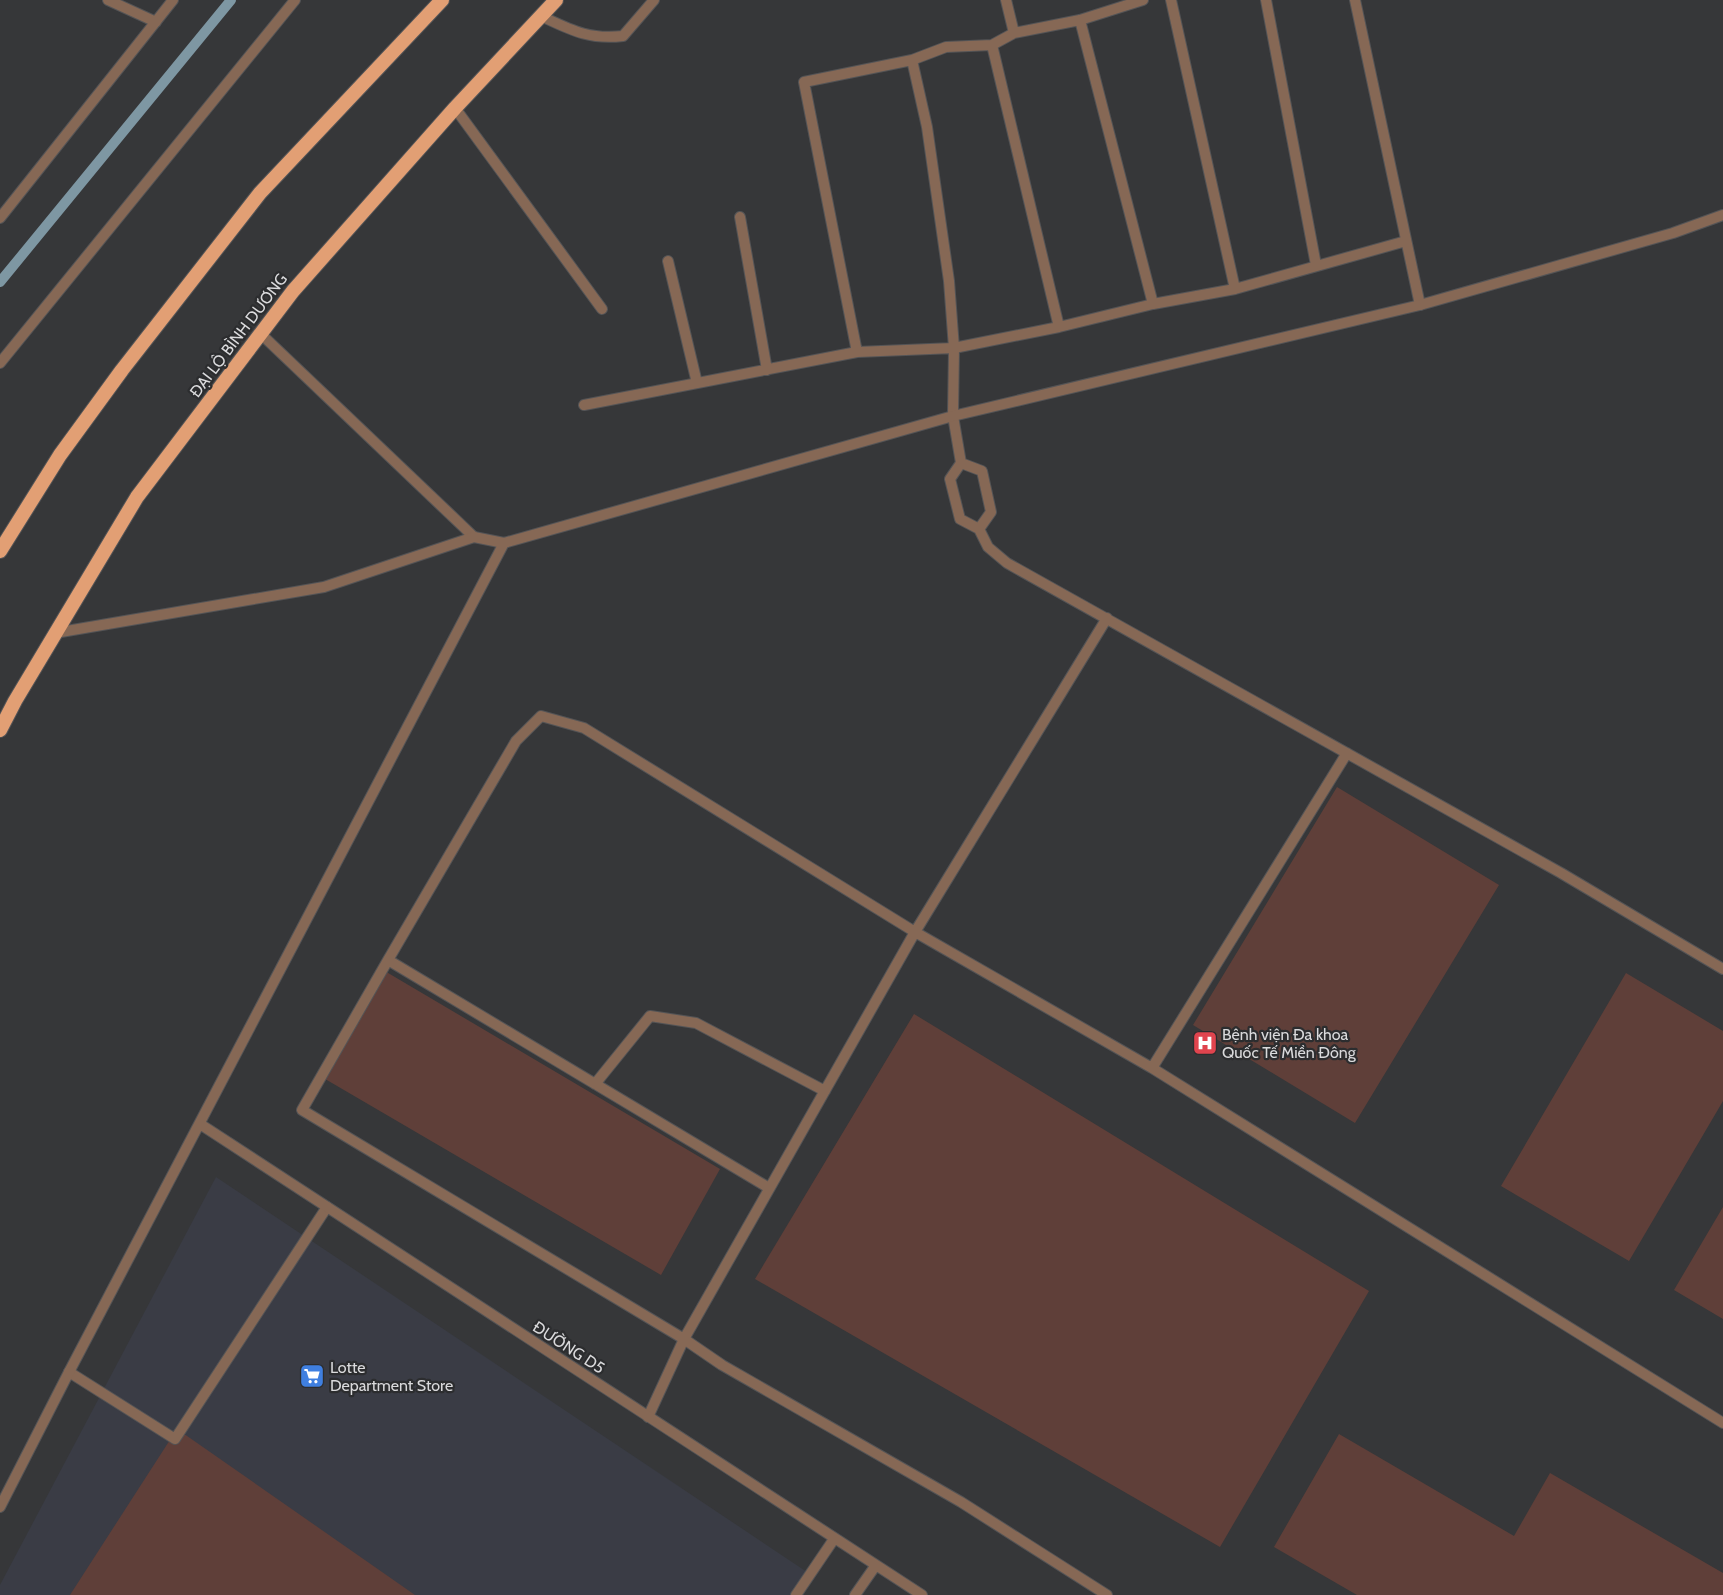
<svg xmlns="http://www.w3.org/2000/svg" width="1723" height="1595" font-family="Cabin,sans-serif">
<rect width="100%" height="100%" fill="#363739"/>
<path fill="#3a3c45" d="M216,1177L810,1574L796,1595H0V1585Z"/>
<g fill="none" stroke-linecap="round" stroke-linejoin="round">
<path stroke="#7e97a3" stroke-width="10" d="M0,282L231,0"/>
</g>
<path fill="#5f3f39" d="M1337,787L1499,885L1355,1123L1193,1025Z
M383,970L720,1169L661,1275L320,1076Z
M1626,973L1723,1031V1101L1629,1261L1501,1186Z
M914,1014L1369,1291L1220,1547L755,1279Z
M1723,1207V1319L1674,1290Z
M177,1429L415,1595H70Z
M1339,1434L1514,1536L1550,1473L1723,1573V1595H1357L1274,1547Z"/>
<g fill="none" stroke-linecap="round" stroke-linejoin="round">
<defs>
<path id="service" d="M1006,0L1014,33
M1171,0L1235,289
M1266,0L1316,265
M1355,0L1420,305
M541,16C571,30 589,40 623,36L654,0
M1080,20L1153,304
M992,45L1059,327
M912,60L946,47L992,45L1014,33L1080,20L1143,0
M455,108L602,309
M740,217L767,370
M668,261L697,383
M261,334L474,537
M857,352L804,82L912,60L927,127L949,281L954,348L953,416L961,463L950,479L960,519L979,529L988,547L1007,563L1561,873L1723,969
M584,405L857,352L954,348L1059,327L1153,304L1235,289L1406,241
M961,463L982,471L991,512L979,529
M388,960L516,741L541,716L584,728L915,932L1152,1068L1723,1423
M1152,1068L1347,753
M595,1084L650,1016L696,1023L825,1091
M769,1188L388,960L302,1110L684,1339L722,1365L961,1502L1107,1595
M69,1372L175,1439L327,1207
M648,1417L684,1339L915,932L1107,618"/>
<path id="minor" d="M108,0L156,22
M0,218L173,0
M0,363L295,0
M55,633L324,587L474,537L504,543L953,416L1420,305L1673,233L1723,215
M200,1124L922,1595
M0,1507L69,1372L504,543
M796,1595L834,1539
M855,1595L876,1565"/>
<path id="trunk" d="M0,551L60,455L122,370L260,193L442,0
M0,730L15,701L137,497L293,291L455,108L556,0"/>
</defs>
<use href="#service" stroke="#545456" stroke-width="12"/>
<use href="#minor" stroke="#545456" stroke-width="12"/>
<use href="#trunk" stroke="#545456" stroke-width="16"/>
<use href="#service" stroke="#866855" stroke-width="10"/>
<use href="#minor" stroke="#866855" stroke-width="10"/>
<use href="#trunk" stroke="#e29f74" stroke-width="14"/>
</g>
<defs>
<symbol id="hospital-square" viewBox="-11 -11 22 22"><rect x="-9" y="-9" width="18" height="18" rx="4" fill="#e0444e" stroke="#2c2d2f"/><path d="M-5-5h3v3.5h4V-5h3V5h-3V1.5h-4V5h-3Z" fill="#fff"/></symbol>
<symbol id="supermarket-square" viewBox="-11 -11 22 22"><rect x="-9" y="-9" width="18" height="18" rx="4" fill="#3f7fe0" stroke="#2c2d2f"/><path d="M-6-5.5h2.5l.6 2H6L4.5 2H-2.5L-4.4-4H-6ZM-1.5 3.2a1.3 1.3 0 1 0 .1 0ZM3 3.2a1.3 1.3 0 1 0 .1 0Z" fill="#fff"/></symbol>
</defs>
<g fill-rule="evenodd">
<use href="#hospital-square" x="1191" y="1029" width="28" height="28"/>
<use href="#supermarket-square" x="298" y="1362" width="28" height="28"/>
</g>
<g text-anchor="middle" stroke-width="4.5" stroke-linejoin="round" paint-order="stroke">
<g font-size="16" fill="#dadadc" stroke="#2c2d2f">
<text transform="translate(238 335) rotate(-53)" y="6">ĐẠI LỘ BÌNH DƯƠNG</text>
<text transform="translate(569 1347) rotate(33)" y="6">ĐƯỜNG D5</text>
</g>
<g font-size="16" fill="#dadadc" stroke="#2c2d2f" text-anchor="start">
<text x="1222" y="1040">Bệnh viện Đa khoa<tspan x="1222" dy="18">Quốc Tế Miền Đông</tspan></text>
<text x="330" y="1373">Lotte<tspan x="330" dy="18">Department Store</tspan></text>
</g>
</g>
</svg>
